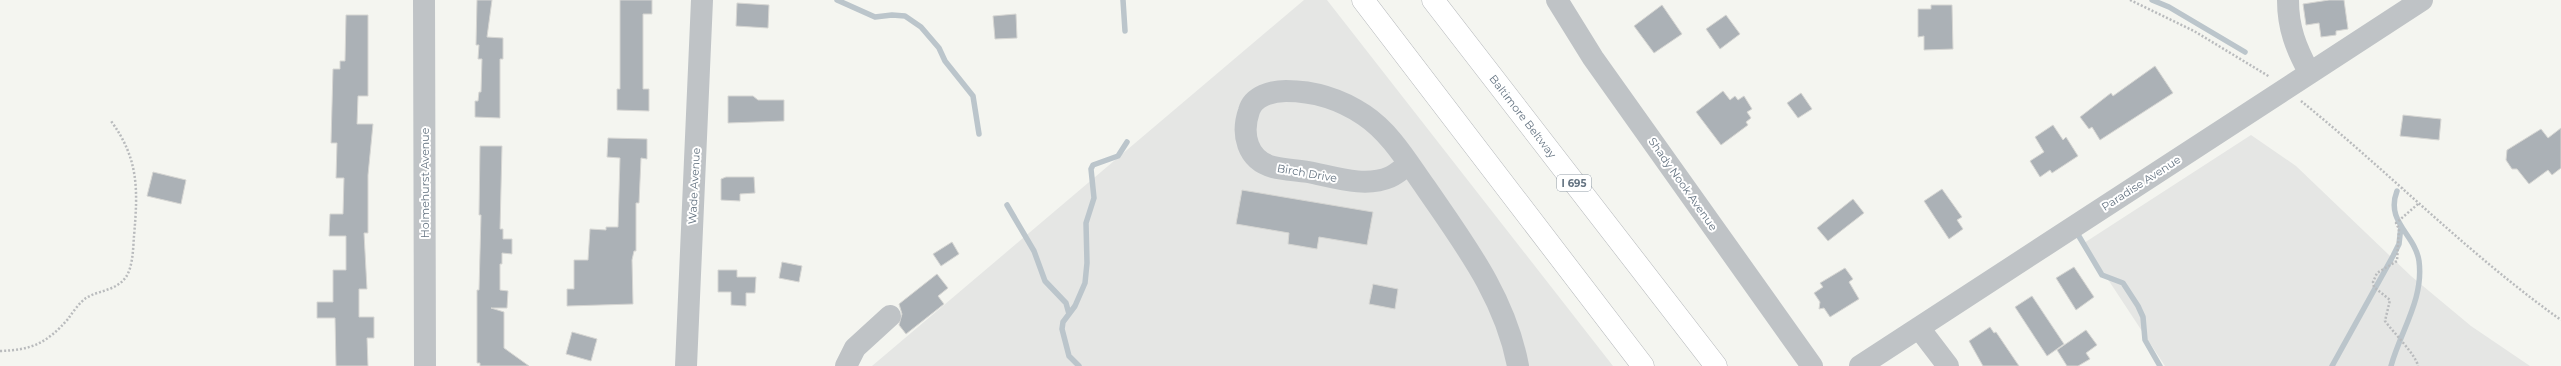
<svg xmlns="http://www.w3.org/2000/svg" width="2561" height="366" font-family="Montserrat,sans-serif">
<rect width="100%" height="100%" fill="#f4f5f0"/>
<path fill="#e5e6e4" d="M1304,0H1327L1613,366H872Z
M2251,135L2296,166L2411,276L2471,326L2530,366H2165L2084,243Z"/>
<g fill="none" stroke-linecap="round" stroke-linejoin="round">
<path stroke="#bbc5cb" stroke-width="5.5" d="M837,0L875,17L892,15L905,16L921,27L939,48L945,61L973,96L979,134
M1123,0L1125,31
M2152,0L2169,7L2245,52
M1007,205L1034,251L1045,281L1066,303L1069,314
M2077,233L2102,275L2123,283L2138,306L2143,317L2145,340L2160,366
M1079,366L1069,356L1062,329L1063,322L1075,306L1085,283L1087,263L1086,223L1094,198L1091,169L1093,165L1118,156L1127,142
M2332,366L2393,256L2399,244L2401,226
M2391,366C2401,330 2424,299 2419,261C2415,234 2385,222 2397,191"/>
</g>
<path fill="#abb1b6" stroke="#d6d6d3" d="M477,0H492L487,37L503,38V59H500V118L475,117V101H478L479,92H481L482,59H478L479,45H476Z
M620,0H652V14H643V89H649V111L617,110V89H620Z
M2329,0H2344L2348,29L2336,31V35L2321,37L2319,23L2306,25L2303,4Z
M737,3L769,5L768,28L736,26Z
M1662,5L1682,34L1654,53L1634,26Z
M1931,5H1952L1953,49L1924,50V36L1918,37V9H1931Z
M1016,14L1017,38L995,39L993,16Z
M346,15H368V96H358L357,124H373L368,175V233H364L367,289H359V317H374V338H367L368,366H336L335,318H317V302H333V270H346V236H329L330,214H343L344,178H336L337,143H331L333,69H340V61H345Z
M1726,15L1740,34L1720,49L1706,29Z
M2155,66L2173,93L2100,140L2092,127L2089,129L2080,117L2111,93L2113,96Z
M1723,91L1730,100L1735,96L1738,100L1744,96L1752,109L1747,112L1751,118L1746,122L1748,125L1721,145L1696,112Z
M1801,93L1812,109L1798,118L1787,103Z
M728,96H753L758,100H784V121L728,123Z
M2403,115L2441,119L2439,140L2400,136Z
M2053,125L2063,140L2066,137L2078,156L2052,173L2050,170L2040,177L2030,161L2044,152L2035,137Z
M2561,128V168L2552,175L2548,170L2529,184L2517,169H2512L2506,160L2507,150L2541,129L2548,138Z
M608,138L647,139V159L641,158L639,203H636V251H634L632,260L633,304L567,306V289H574V260H588L590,229L606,230V227H618L620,158L607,157Z
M480,146H502L500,229H503V239H512V254L502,253V264H500V290L508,291L507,308H491L504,312V348L529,366H480V363H477V290H479L481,215H479Z
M153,172L186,180L181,204L147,196Z
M726,177H754L755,193L740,194V201L721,200V179Z
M1942,189L1962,217L1957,220L1963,229L1949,239L1924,201Z
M1242,190L1373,212L1367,245L1319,237L1317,249L1288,244L1289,233L1236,224Z
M1853,199L1864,213L1828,241L1817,228Z
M952,242L959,254L941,266L933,254Z
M782,262L802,266L799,282L779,278Z
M2074,267L2094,297L2076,310L2056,278Z
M1845,268L1853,279L1849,282L1859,299L1830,317L1824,308L1819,309L1820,302L1814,293L1823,287L1820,283Z
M718,270H737V277H756L755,293H746V306L731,305V292H718Z
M937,274L948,288L938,296L944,304L906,334L899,325L902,314L899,304Z
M1373,284L1398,289L1395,309L1369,304Z
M2032,296L2064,344L2047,356L2015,307Z
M1990,327L1994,333L1996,332L2019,366H1983L1969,341Z
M2086,330L2097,345L2086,353L2090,359L2078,366H2067L2057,350Z
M572,332L597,339L591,361L566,354Z"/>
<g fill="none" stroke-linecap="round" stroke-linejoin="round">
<defs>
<g id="highway">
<path d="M1363,0L1643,366"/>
<path id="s1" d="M1433,0L1716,366"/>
</g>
</defs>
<use href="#highway" stroke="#b4b7ba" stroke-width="23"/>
<path stroke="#b9bbbd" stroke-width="2.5" stroke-dasharray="2 2" stroke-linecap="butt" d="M2130,0L2194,31L2270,77
M2301,101C2389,172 2468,254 2561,320
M2418,204L2396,223L2399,229L2397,261L2377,273L2373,282L2374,287L2390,300L2385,321C2393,332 2416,355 2418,366
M0,351C32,350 47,343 68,319C73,312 79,303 86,298C99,290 116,291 126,277C133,266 133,249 134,236C138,190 139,159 111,121"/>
<path stroke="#bfc3c6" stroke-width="22" d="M424,0L425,366
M1557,0L1593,58L1812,366
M2288,0C2288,28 2296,48 2309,72
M1409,164C1403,168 1397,174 1390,177C1365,188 1334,177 1308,172C1297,170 1285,170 1273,167C1247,160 1241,134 1249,111C1253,96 1272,91 1286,91C1315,91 1340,99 1364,115C1391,133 1408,163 1426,188C1465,245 1505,297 1518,366
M1919,328L1948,366
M686,366L702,0
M846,366L855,348L890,316
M1860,366L2422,0"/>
<use href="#highway" stroke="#fff" stroke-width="22"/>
</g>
<g text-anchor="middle" stroke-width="4" stroke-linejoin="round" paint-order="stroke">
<rect fill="#fff" stroke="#929da7" stroke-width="1" x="1557" y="175" width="34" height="16" rx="3"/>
<g font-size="10" font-weight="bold" fill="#647381">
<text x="1574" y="187">I 695</text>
</g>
<g font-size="11" fill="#647381" stroke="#fff">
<text dy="4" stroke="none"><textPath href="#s1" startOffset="147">Baltimore Beltway</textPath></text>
<text transform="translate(1307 173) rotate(10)" y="4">Birch Drive</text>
<text transform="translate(425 183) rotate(-90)" y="4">Holmehurst Avenue</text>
<text transform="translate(2141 183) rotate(-33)" y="4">Paradise Avenue</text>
<text transform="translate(1683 184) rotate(55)" y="4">Shady Nook Avenue</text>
<text transform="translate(694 186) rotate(-87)" y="4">Wade Avenue</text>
</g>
</g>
</svg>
